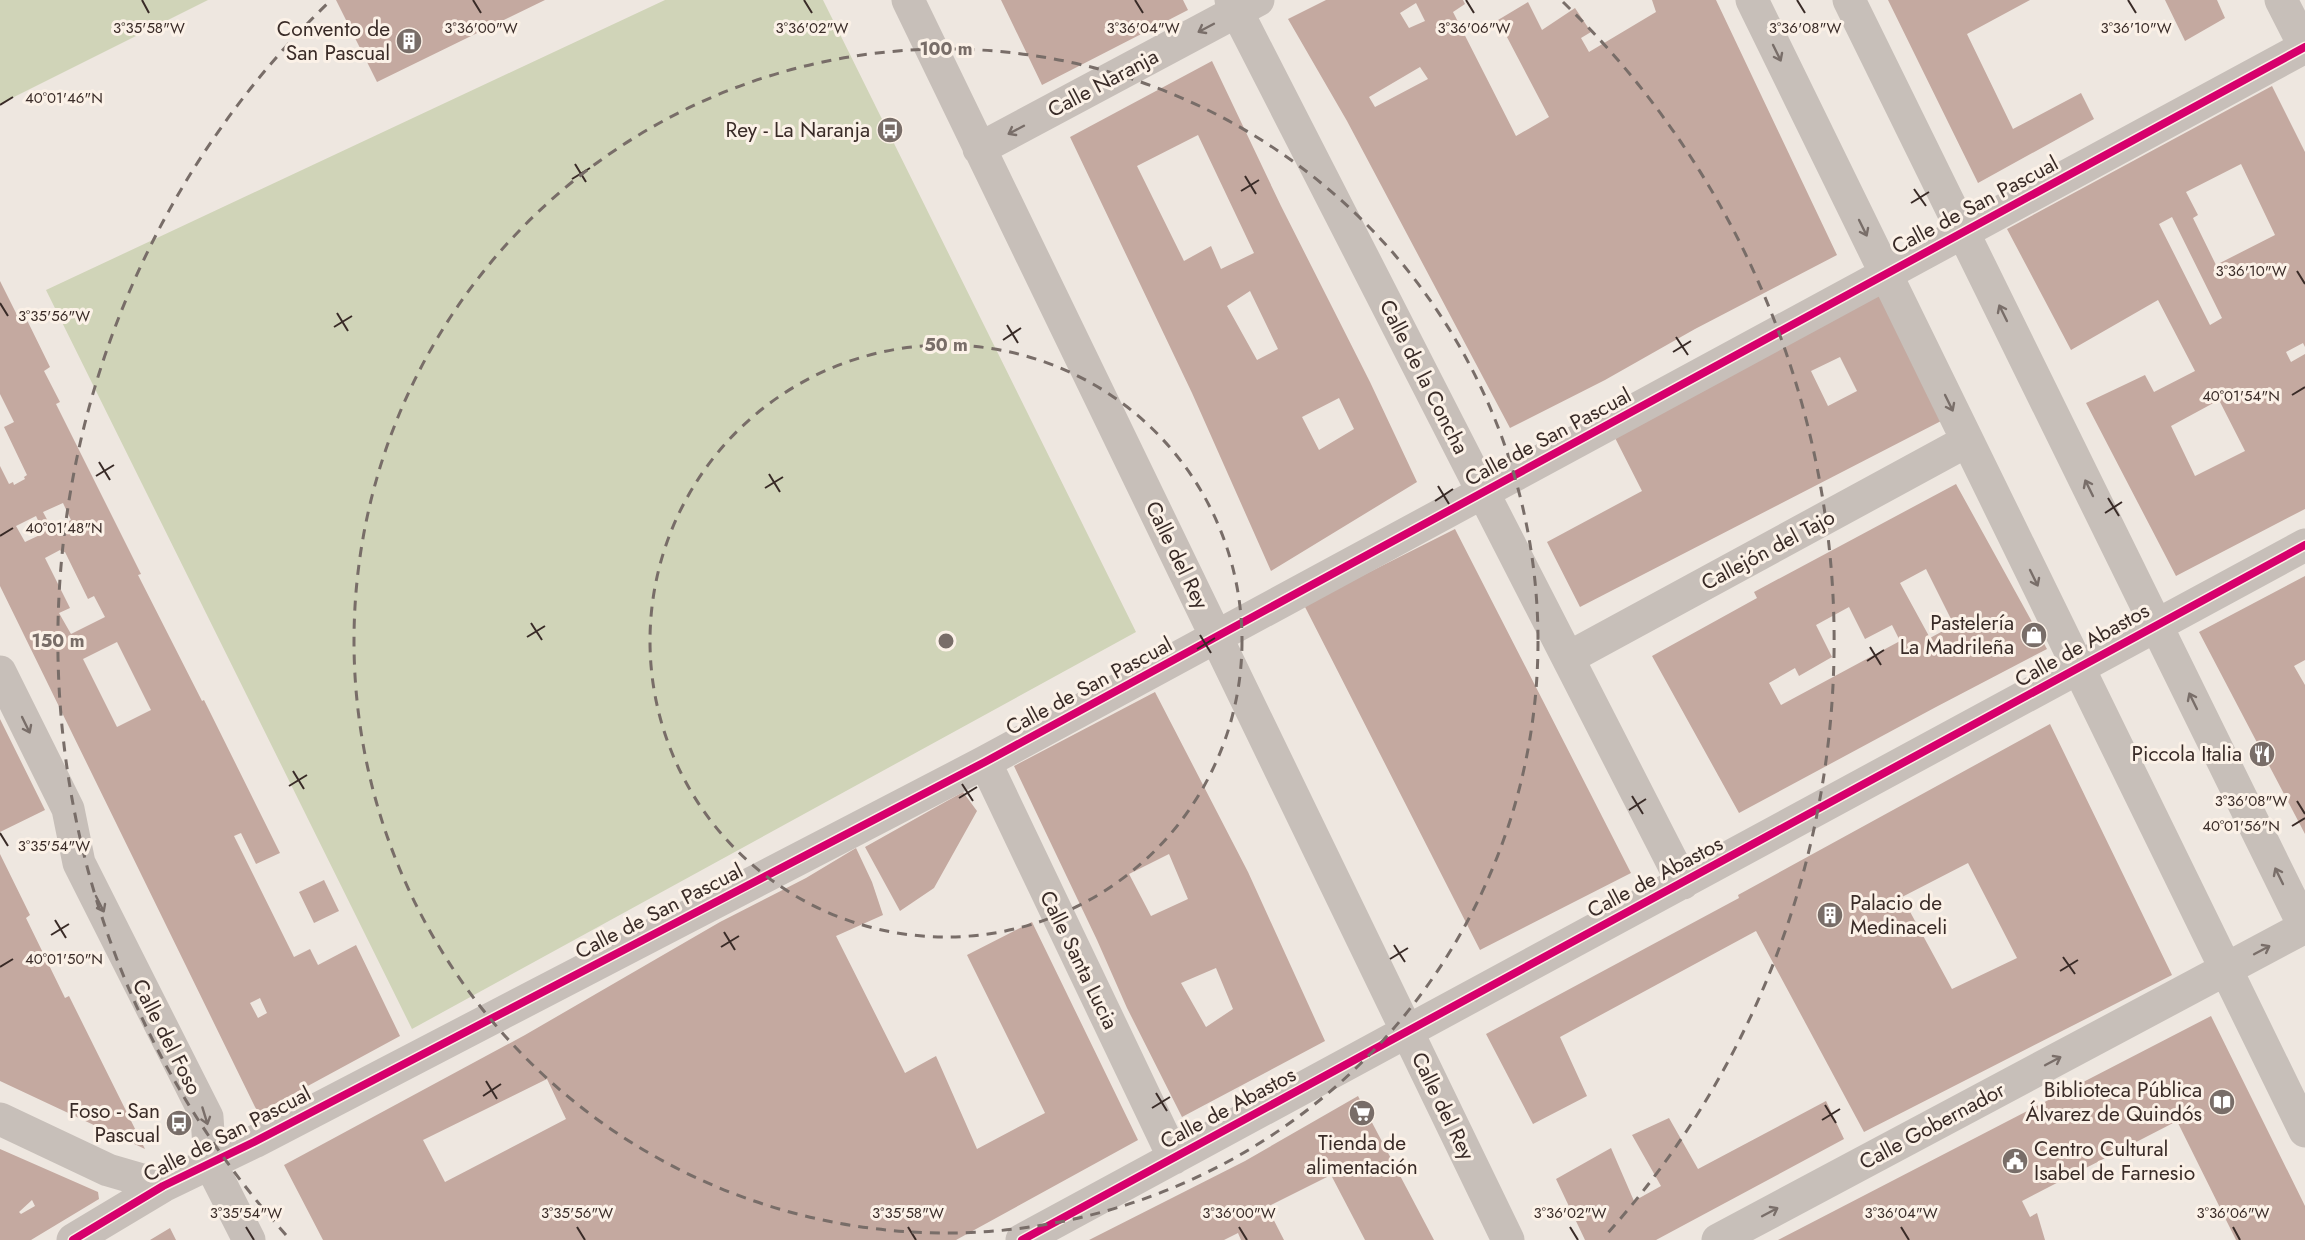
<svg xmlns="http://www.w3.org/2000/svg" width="2305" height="1240" font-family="Jost,sans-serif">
<rect width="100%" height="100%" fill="#eee7e0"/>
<path fill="#d0d4b8" d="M0,0H208L0,104Z
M665,0H823L1136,632L412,1029L46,290Z"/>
<path fill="#c4a9a0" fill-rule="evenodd" d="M336,0H545L377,82Z
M1001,0H1183L1188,10L1042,85Z
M1326,0H1463L1465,4L1453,12L1516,136L1549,117L1498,20L1528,2L1542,30L1575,8L1591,32L1581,38L1589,52L1656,12L1652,0H1716L1837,255L1695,329L1605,380L1510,428L1347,121L1288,19ZM1416,3L1425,21L1409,28L1400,13ZM1420,67L1428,79L1375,107L1369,97Z
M1888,0H2030L1967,34L2013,129L2081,93L2094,119L1978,183Z
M2165,0H2217L2225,18L2185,41Z
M1212,61L1281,206L1370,382L1417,482L1271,571L1192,393L1070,137ZM1198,135L1254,253L1221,269L1211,246L1184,261L1137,166ZM1250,291L1278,349L1257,360L1227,306ZM1339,398L1354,429L1319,450L1302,417Z
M2272,86L2305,152V347L2303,343L2286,352L2291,362L2305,354V509L2176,576L2086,403L2145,375L2154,392L2195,371L2158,300L2071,350L2007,229ZM2241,164L2275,235L2216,265L2193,218L2198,215L2186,192ZM2172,217L2222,318L2210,325L2159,224ZM2219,400L2245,451L2195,476L2171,426Z
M0,281L20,321L26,318L50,367L44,371L60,402L56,404L141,574L138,575L202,701L204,700L280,853L256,864L241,833L234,836L294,957L310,949L318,965L356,945L400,1036L258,1113L0,586V466L9,484L13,482L14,485L25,479L24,477L27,475L4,427L14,422L0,394ZM63,503L71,520L52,529L43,512ZM36,516L44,533L25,542L16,526ZM60,550L62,553L65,552L88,599L94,596L105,617L71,634L59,613L70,608L45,558ZM117,642L151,710L117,727L83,659ZM260,998L267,1013L258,1018L250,1003Z
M1876,289L1943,420L1580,607L1547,542L1642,491L1611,430ZM1840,357L1857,391L1828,406L1811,371Z
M1956,484L2047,649L1936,707L1739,813L1652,656L1757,598L1754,592ZM1926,569L1954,625L1930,638L1900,583ZM1849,607L1865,639L1892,625L1900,641L1781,705L1769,683L1795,668L1799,676L1832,657L1816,625Z
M1455,529L1631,873L1480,950L1304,605Z
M2305,576V660L2294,666L2305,685V834L2199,632Z
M1155,692L1248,872L1325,1041L1182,1117L1127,1008L1097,940L1014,766ZM1169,854L1188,899L1151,916L1129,874ZM1216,968L1233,1009L1206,1027L1181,983Z
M0,719L45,810L0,832Z
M2050,724L2172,975L1864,1132L1756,931L1560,1037L1587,1096L1533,1124L1486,1034L1739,898L1738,895ZM1968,863L2017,958L1952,989L1902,897Z
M963,792L977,811L934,888L900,911L865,847Z
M856,848L872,882L883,915L836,936L905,1073L936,1056L977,1149L1045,1113L967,955L1032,922L1138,1140L956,1240H323L284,1165L525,1035L720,922L806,878ZM547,1079L566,1119L445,1182L423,1140Z
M0,854L30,915L26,918L65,998L69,996L145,1149L0,1081Z
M324,880L339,911L314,923L299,892Z
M2211,1016L2305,1206V1240H2236L2177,1121L2022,1201L2030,1217L2037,1213L2045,1240H1778Z
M1358,1096L1434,1240H1365L1331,1175L1267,1207L1284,1240H1241L1238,1233L1224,1240H1089L1245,1161Z
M1826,1101L1844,1139L1656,1240H1585L1556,1179L1611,1148L1634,1201L1661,1186L1632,1135L1669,1118L1698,1169Z
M0,1149L98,1192L99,1199L31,1240H0ZM32,1200L35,1206L21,1214L19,1212Z
M170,1228L176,1240H150Z"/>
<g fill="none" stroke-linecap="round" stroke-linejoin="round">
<path stroke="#c7bfb9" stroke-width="33" d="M908,0L1508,1240
M1231,0L1683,883
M1752,0L2305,1131
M1849,0L2305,928
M2281,0L2305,47
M979,149L1258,0
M1568,658L1967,441
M0,672L68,809L79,863L207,1117L210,1163L249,1240
M985,762L1174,1158
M0,1119L108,1170L163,1186
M73,1240L163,1186L254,1142L985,762L2305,47
M1022,1240L2305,545
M1718,1240L2305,927"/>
<defs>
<path id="cycleway" d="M73,1240L163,1186L254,1142L985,762L2305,47
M1022,1240L2305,545"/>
</defs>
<use href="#cycleway" stroke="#fbf1e7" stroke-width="11"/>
<use href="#cycleway" stroke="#d6006c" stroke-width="8"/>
</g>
<defs><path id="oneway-shaft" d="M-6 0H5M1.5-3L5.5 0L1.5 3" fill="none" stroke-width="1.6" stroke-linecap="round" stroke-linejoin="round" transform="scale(1.5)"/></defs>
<g stroke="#796e69">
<use href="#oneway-shaft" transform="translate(1206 28) rotate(152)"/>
<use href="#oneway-shaft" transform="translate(1777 53) rotate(64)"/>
<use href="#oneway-shaft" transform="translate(1016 130) rotate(152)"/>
<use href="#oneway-shaft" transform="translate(1863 228) rotate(64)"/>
<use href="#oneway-shaft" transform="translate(2003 313) rotate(-116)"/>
<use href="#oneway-shaft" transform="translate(1949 403) rotate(64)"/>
<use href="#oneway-shaft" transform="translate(2089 488) rotate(-116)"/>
<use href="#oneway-shaft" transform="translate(2034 578) rotate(64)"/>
<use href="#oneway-shaft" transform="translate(2193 701) rotate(-116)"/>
<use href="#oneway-shaft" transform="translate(26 725) rotate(64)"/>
<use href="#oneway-shaft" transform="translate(2279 876) rotate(-116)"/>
<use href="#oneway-shaft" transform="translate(100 904) rotate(63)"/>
<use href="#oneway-shaft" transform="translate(2262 950) rotate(-28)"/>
<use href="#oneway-shaft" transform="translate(2053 1061) rotate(-28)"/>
<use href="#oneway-shaft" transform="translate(205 1116) rotate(73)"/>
<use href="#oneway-shaft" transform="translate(1770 1212) rotate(-28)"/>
</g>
<path fill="none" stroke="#392b27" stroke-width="2" d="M142,0L149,13M473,0L481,13M804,0L812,13M1135,0L1143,13M1466,0L1474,13M1797,0L1805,13M2128,0L2136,13M0,105L13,97M575,164L586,182M1245,176L1256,194M572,179L590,168M1914,189L1926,206M1241,191L1259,180M1911,203L1929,192M2297,271L2305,284M0,303L8,316M337,313L348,331M1007,325L1018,343M334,327L352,316M1676,337L1688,355M1003,340L1021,328M1673,352L1691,341M2292,395L2305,387M99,462L110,480M769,474L780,492M96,476L114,465M1438,486L1449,504M765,488L783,477M2108,498L2119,516M1435,501L1453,489M2105,513L2122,502M0,536L13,528M531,623L542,640M1200,635L1211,653M527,637L545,626M1870,647L1881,665M1197,649L1215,638M1867,661L1884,650M293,771L304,789M962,784L973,801M289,786L307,775M1632,796L1643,814M959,798L977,787M2297,801L2305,814M1629,810L1646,799M2292,826L2305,818M0,833L8,846M55,920L66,938M724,932L735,950M51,935L69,924M1394,945L1405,962M721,947L739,936M2063,957L2075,974M1390,959L1408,948M0,967L13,959M2060,971L2078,960M486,1081L497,1099M1156,1093L1167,1111M483,1096L501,1084M1825,1105L1836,1123M1152,1108L1170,1097M1822,1120L1840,1109M246,1227L254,1240M577,1227L585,1240M908,1227L916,1240M1239,1227L1247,1240M1570,1227L1578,1240M1901,1227L1909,1240M2233,1227L2240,1240"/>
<g fill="none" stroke="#786d68" stroke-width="3" stroke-dasharray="10 8">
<circle cx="946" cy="641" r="296"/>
<circle cx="946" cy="641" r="592"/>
<path d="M286 1235A888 888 0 0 1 329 2M1563 2A888 888 0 0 1 1606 1235"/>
</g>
<defs>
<symbol id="building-disc" viewBox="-11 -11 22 22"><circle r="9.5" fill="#786d68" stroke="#fbf1e7"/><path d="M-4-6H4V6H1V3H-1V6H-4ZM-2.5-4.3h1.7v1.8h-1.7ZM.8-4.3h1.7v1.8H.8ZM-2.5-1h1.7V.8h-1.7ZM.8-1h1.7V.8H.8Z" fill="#fff"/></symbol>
<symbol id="bus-disc" viewBox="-11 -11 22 22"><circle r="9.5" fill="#786d68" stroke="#fbf1e7"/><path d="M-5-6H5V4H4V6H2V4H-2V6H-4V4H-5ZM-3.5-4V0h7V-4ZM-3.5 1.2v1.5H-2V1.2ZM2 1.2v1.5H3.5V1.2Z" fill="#fff"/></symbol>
<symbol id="shop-disc" viewBox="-11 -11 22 22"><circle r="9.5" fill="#786d68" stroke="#fbf1e7"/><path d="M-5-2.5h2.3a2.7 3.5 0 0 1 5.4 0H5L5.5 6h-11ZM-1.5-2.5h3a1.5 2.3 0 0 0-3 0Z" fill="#fff"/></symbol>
<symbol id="restaurant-disc" viewBox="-11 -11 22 22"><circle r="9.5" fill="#786d68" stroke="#fbf1e7"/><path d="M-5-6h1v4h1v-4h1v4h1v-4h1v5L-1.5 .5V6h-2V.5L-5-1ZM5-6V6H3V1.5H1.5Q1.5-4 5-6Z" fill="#fff"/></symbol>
<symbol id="library-disc" viewBox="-11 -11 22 22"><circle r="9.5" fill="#786d68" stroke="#fbf1e7"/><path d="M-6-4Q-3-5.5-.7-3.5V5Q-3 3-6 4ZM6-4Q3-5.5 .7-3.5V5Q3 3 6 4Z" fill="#fff"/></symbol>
<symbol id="supermarket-disc" viewBox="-11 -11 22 22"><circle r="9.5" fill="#786d68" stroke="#fbf1e7"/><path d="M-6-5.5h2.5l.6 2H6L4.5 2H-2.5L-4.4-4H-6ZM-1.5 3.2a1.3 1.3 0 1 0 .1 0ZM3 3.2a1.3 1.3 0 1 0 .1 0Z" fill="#fff"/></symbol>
<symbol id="civic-disc" viewBox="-11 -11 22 22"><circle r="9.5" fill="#786d68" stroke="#fbf1e7"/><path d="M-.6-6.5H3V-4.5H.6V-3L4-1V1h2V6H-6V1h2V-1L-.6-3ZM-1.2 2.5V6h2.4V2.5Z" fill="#fff"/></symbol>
</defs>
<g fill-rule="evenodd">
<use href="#building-disc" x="394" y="26" width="30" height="30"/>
<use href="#bus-disc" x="875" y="115" width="30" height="30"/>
<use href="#shop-disc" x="2019" y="620" width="30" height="30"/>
<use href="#restaurant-disc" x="2247" y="739" width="30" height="30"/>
<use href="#building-disc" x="1815" y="900" width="30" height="30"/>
<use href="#library-disc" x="2207" y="1087" width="30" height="30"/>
<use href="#supermarket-disc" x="1347" y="1098" width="30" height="30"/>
<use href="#bus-disc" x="164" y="1108" width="30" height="30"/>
<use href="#civic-disc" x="2000" y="1146" width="30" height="30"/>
</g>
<g text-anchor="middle" stroke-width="6" stroke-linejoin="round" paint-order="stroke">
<g font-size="21" fill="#392b27" stroke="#fbf1e7" text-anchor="end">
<text x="390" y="36">Convento de<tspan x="390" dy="24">San Pascual</tspan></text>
<text x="870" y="137">Rey - La Naranja</text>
<text x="2014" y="630">Pastelería<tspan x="2014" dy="24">La Madrileña</tspan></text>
<text x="2242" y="761">Piccola Italia</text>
<text x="1850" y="910" text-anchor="start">Palacio de<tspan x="1850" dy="24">Medinaceli</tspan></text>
<text x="2202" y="1097">Biblioteca Pública<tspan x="2202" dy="24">Álvarez de Quindós</tspan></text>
<text x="160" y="1118">Foso - San<tspan x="160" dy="24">Pascual</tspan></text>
<text x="1362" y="1150" text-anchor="middle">Tienda de<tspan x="1362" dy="24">alimentación</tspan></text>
<text x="2034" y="1156" text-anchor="start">Centro Cultural<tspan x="2034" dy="24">Isabel de Farnesio</tspan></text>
</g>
<g font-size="21" fill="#392b27" stroke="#fbf1e7">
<text transform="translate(1103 83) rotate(-28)" y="7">Calle Naranja</text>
<text transform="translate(1975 205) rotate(-28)" y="7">Calle de San Pascual</text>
<text transform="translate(1424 377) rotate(63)" y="7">Calle de la Concha</text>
<text transform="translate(1548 437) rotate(-28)" y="7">Calle de San Pascual</text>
<text transform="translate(1768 550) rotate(-28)" y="7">Callejón del Tajo</text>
<text transform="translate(1177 555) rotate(64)" y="7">Calle del Rey</text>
<text transform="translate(2082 645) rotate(-29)" y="7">Calle de Abastos</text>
<text transform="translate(1089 686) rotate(-28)" y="7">Calle de San Pascual</text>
<text transform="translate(1655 877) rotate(-28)" y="7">Calle de Abastos</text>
<text transform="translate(659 911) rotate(-27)" y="7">Calle de San Pascual</text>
<text transform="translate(1079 960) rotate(64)" y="7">Calle Santa Lucia</text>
<text transform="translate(167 1037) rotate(63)" y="7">Calle del Foso</text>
<text transform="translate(1443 1106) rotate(64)" y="7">Calle del Rey</text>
<text transform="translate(1228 1108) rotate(-28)" y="7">Calle de Abastos</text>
<text transform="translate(1932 1126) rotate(-28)" y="7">Calle Gobernador</text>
<text transform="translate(227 1134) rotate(-27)" y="7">Calle de San Pascual</text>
</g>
</g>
<g font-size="15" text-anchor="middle" fill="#392b27" stroke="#fbf1e7" stroke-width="6" stroke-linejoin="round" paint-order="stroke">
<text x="149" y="33">3°35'58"W</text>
<text x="481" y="33">3°36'00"W</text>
<text x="812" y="33">3°36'02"W</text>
<text x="1143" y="33">3°36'04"W</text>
<text x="1474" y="33">3°36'06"W</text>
<text x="1805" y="33">3°36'08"W</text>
<text x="2136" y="33">3°36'10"W</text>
<text x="64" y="103">40°01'46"N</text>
<text x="2251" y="276">3°36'10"W</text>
<text x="54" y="321">3°35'56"W</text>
<text x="2241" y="401">40°01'54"N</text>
<text x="64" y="533">40°01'48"N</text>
<text x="2251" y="806">3°36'08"W</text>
<text x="2241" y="831">40°01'56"N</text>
<text x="54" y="851">3°35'54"W</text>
<text x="64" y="964">40°01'50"N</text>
<text x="246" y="1218">3°35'54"W</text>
<text x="577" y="1218">3°35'56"W</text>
<text x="908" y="1218">3°35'58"W</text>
<text x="1239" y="1218">3°36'00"W</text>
<text x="1570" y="1218">3°36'02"W</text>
<text x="1901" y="1218">3°36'04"W</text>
<text x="2233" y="1218">3°36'06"W</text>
</g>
<circle cx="946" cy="641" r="9" fill="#786d68" stroke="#fbf1e7" stroke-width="3"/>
<g font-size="18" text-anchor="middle" font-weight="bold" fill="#786d68" stroke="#fbf1e7" stroke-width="6" stroke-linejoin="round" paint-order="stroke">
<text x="946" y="55">100 m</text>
<text x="946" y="351">50 m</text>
<text x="58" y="647">150 m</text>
</g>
</svg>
